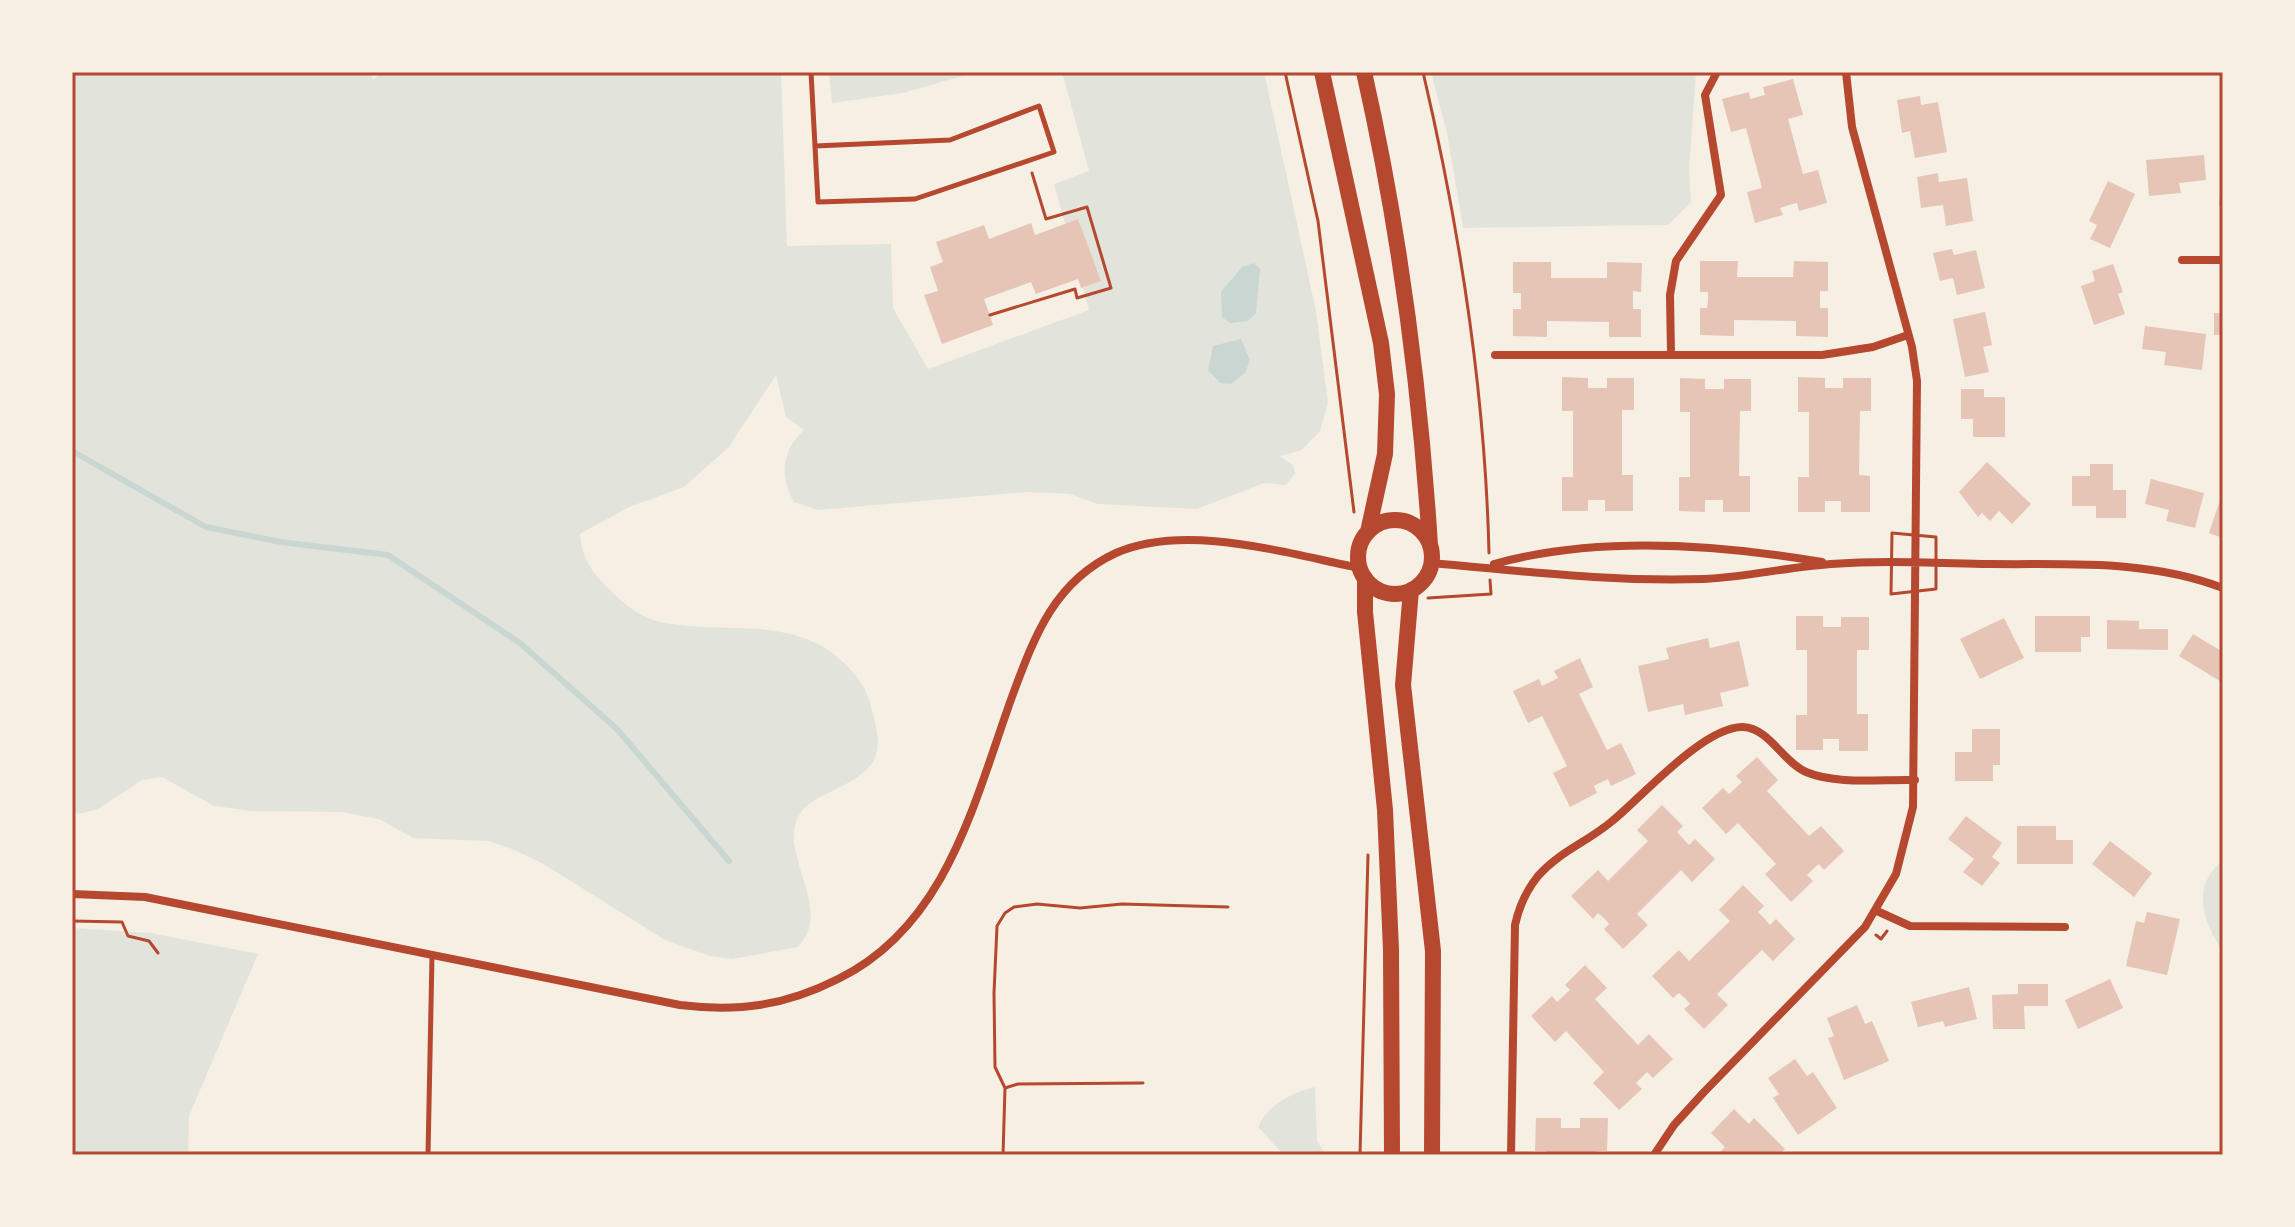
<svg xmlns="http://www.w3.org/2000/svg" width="2295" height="1227" font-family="Quicksand,sans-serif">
<rect width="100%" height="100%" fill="#f6efe4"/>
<path fill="#e2e4dc" d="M72,72H369L374,80L381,72H781L787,246L891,244L893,308L928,369L1089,310L1054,184L1089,171L1062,72H1264L1316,311L1328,403L1320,431L1302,450L1280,456L1293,465L1295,473L1286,485L1264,483L1197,509L1098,504L1070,494L1028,492L818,510L794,502C779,476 782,450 804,430L786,417L776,375L728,448L684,487L629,507L580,534C582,557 590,570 606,586C622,602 638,617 661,622C726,636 798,612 849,668C860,680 866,688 870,703C874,718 880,736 877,751C870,786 813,790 799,815C777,854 835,909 798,947L732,959L710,956L665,940L542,863L512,849L488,841L413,838L379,819L341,812L251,811L214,806L162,777L142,780L98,809L78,814L72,810Z
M829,72H976L903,93L832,103Z
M1431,72H1696L1689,170L1691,202L1668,225L1463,228L1447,133Z
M2223,860V952C2203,921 2190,887 2223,860Z
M72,928L151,933L258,954L189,1116L188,1155H72Z
M1315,1087L1317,1141L1324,1152L1318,1155L1283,1154L1258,1127C1269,1104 1291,1093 1315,1087Z"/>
<path fill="#c9d6d2" d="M1254,263L1260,269L1256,313L1248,321L1230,323L1222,317L1221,292L1242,267Z
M1241,339L1250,360L1245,373L1231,384L1220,383L1208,370L1213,346Z"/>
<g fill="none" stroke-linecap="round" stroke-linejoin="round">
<path stroke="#c9d6d2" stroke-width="6" d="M72,451L206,527L281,542L388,555L520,643L617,729L729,861"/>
</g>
<path fill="#e6c5b7" d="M1793,79L1803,115L1788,119L1803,174L1818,170L1827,203L1799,211L1797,203L1789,205L1780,208L1783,215L1755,223L1747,192L1762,188L1746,128L1731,132L1722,99L1749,92L1750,99L1765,95L1763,87Z
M1920,96L1921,105L1938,102L1947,152L1915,158L1910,131L1902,133L1897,100Z
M2204,155L2206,180L2179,183L2181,193L2149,196L2146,160Z
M1938,173L1939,182L1967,178L1973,221L1946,226L1943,205L1921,208L1917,177Z
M2221,178H2223V206H2219Z
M2108,181L2135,194L2110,248L2090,239L2097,225L2089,221Z
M1078,219L1101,281L1081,288L1078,279L1036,294L1031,282L984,299L993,325L942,344L924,295L938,291L930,267L943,262L936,242L984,225L989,239L1031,223L1035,235Z
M1952,249L1954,255L1976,250L1985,288L1957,295L1953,278L1940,281L1933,253Z
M1700,261H1738L1737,277H1793L1794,261L1828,262V291H1820V308H1828V337L1796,336V321L1734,320V336L1700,335V308H1707L1708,300V292H1700Z
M1513,262H1551V278H1607V262L1642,263L1641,292L1633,291V309H1641V337H1609V322L1547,321V337L1513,336V309H1521V293H1513Z
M2113,264L2123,292L2118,294L2125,314L2094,325L2081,286L2095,281L2092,271Z
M1985,312L1992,345L1983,347L1989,372L1965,377L1953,319Z
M2214,313H2223V335H2214Z
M2145,326L2206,334L2202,370L2164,365L2166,352L2142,349Z
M1562,377L1588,378V388H1607V378H1634V410H1622V475H1633V511H1605V500H1588V511H1562V477H1573V411H1562Z
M1798,377L1825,378V388H1843V378H1871V411H1860L1859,475L1870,476V512H1841V501H1825V512H1798V477H1809V412H1798Z
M1680,378L1705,379V389H1724V379H1751V411H1740L1739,476H1750V512H1723V500H1705V512L1679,511V477H1690V412H1680Z
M1961,389H1984V397H2005V437H1973V419H1961Z
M1987,462L2031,504L2012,524L1999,511L1990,521L1982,513L1978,517L1959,492Z
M2090,464H2113V490H2126V518H2096V506H2072V476H2090Z
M2151,479L2204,493L2195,528L2166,521L2169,510L2145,504Z
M2219,503L2223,505V538L2209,533Z
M1796,616H1823V627H1841V617H1869V650H1857V714H1868V751H1839V739H1823V750H1796V715H1807V650H1796Z
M2035,616H2090V637H2081V652H2035Z
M2004,618L2024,658L1980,679L1960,639Z
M2107,620L2139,621V629H2168V650L2107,649Z
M2193,634L2223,652V683L2179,656Z
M1708,638L1710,648L1739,641L1749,686L1720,693L1723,706L1685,715L1683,704L1648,712L1638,666L1669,659L1666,648Z
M1580,658L1593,687L1579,694L1607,750L1621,743L1636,774L1611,786L1608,779L1594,786L1597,793L1570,807L1553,773L1567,766L1542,716L1528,723L1513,691L1539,679L1542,686L1558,678L1554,671Z
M1972,729H2000V765H1993V781H1955V752H1972Z
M1757,757L1778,780L1767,791L1809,836L1821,826L1844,851L1824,870L1819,864L1813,869L1807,875L1813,881L1791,902L1765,874L1776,864L1738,823L1726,834L1702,808L1723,788L1729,794L1742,782L1736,776Z
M1662,805L1683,826L1677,832L1689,845L1695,839L1715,859L1692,882L1681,870L1637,914L1648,925L1623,949L1604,929L1609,924L1604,918L1598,913L1593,919L1571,896L1598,870L1608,881L1648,841L1637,830Z
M1966,816L2002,843L1992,857L2000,863L1982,886L1963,872L1974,859L1948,839Z
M2017,826H2056V840H2073V864H2017Z
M2110,841L2152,873L2134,897L2092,864Z
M1743,885L1764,906L1758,912L1764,918L1770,925L1776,919L1795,939L1773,961L1762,950L1717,994L1728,1005L1704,1029L1684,1009L1690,1004L1685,998L1679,993L1673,998L1652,976L1679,950L1689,961L1730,921L1719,910Z
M2147,912L2180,919L2167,975L2126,966L2136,921L2144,923Z
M1585,965L1607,988L1595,999L1638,1045L1649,1034L1673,1059L1653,1078L1647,1072L1636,1083L1642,1089L1619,1110L1593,1083L1604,1072L1566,1031L1555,1042L1531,1016L1552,996L1557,1002L1570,990L1565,985Z
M2110,979L2123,1008L2078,1029L2065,1000Z
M2018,984H2048V1006H2024L2025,1029H1993L1992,995L2018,994Z
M1969,987L1977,1019L1945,1027L1943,1021L1918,1027L1911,1002Z
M1857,1005L1865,1024L1872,1021L1889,1061L1844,1080L1828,1038L1834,1036L1827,1018Z
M1795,1059L1807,1076L1813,1072L1837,1108L1798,1135L1773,1098L1779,1094L1768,1078Z
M1734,1109L1749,1124L1754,1118L1785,1149L1779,1155H1723L1720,1152L1725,1147L1711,1133Z
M1536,1118H1561V1128H1580V1118H1608L1607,1151H1596V1155H1546V1151H1535Z"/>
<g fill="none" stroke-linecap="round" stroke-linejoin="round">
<path stroke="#b5482f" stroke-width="3" d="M1285,72L1318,221L1354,512
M1423,72C1460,230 1485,391 1489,553
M990,315L1075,289L1077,298L1111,288L1087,207L1046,219L1032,173
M1892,533L1936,537V589L1891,594Z
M1428,598L1491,594L1490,580
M72,921L122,922L128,936L149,941L158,953
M1876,935L1881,939L1887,931
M1005,1088L1018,1084L1143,1083
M1003,1155L1005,1088L995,1067L994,993L997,926L1005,913L1014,907L1037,904L1080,908L1122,904L1228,907
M1360,1155L1368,855"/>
<path stroke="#b5482f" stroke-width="5" d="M811,72L818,202L915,199L1054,152L1039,106L950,140L815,146
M428,1155L432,956"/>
<path stroke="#b5482f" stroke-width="8" d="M2182,260H2223
M1671,354L1670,295L1676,261L1721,195L1705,95L1717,72
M1495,355H1822L1873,347L1908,335
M1431,563C1524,571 1609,582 1704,579C1746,577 1788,567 1831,564C1883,560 1936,563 1989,564C2069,565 2147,559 2223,588
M1494,564C1598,535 1717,544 1822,562
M72,894L145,897L680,1005C738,1012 785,1006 838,979C948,925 974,801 1013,694C1035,635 1055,581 1116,553C1186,522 1288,554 1360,568
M1877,911L1910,926L2065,927
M1511,1155L1515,925C1519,906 1526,891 1538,876C1559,852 1587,842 1611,822C1641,798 1704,726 1743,727C1769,728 1783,762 1806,772C1837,785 1881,779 1915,780
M1654,1155L1674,1125L1704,1092L1865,927L1896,874L1913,807L1917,381L1912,347L1852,127L1846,72"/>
<path stroke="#b5482f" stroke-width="16" d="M1322,72L1381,343L1387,394L1385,454L1368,532
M1364,72C1399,227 1420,387 1430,545
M1358 557a37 37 0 1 1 74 0a37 37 0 1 1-74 0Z
M1365,578V612L1385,810L1391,950L1392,1155
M1411,590L1403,685L1433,951L1432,1155"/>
</g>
<rect width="2295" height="1227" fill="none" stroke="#f6efe4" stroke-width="148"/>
<rect x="74" y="74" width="2147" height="1079" fill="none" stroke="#b5482f" stroke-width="3"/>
</svg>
